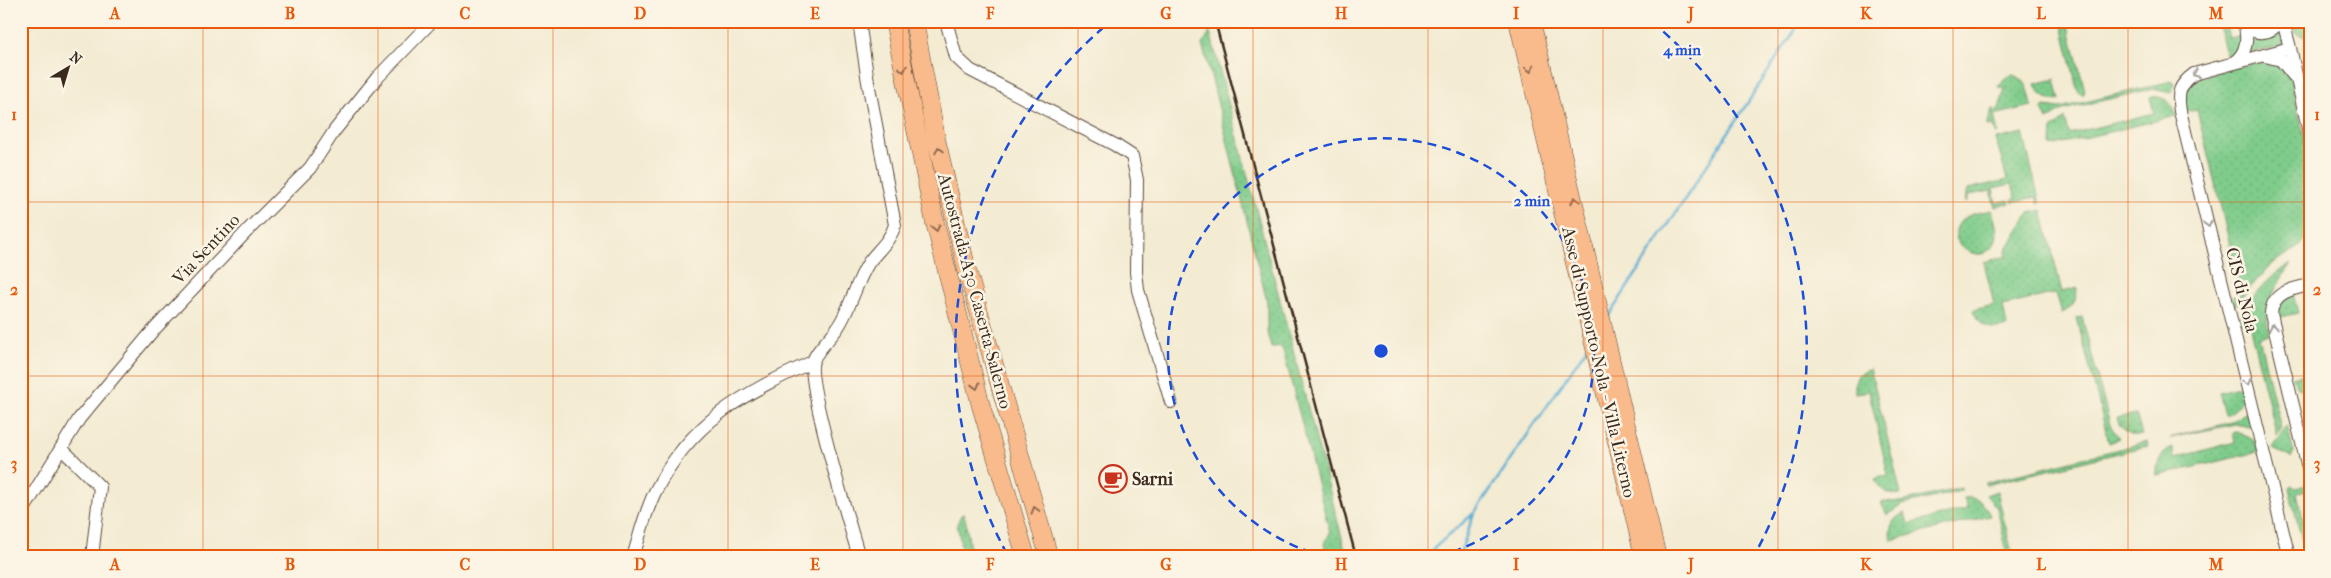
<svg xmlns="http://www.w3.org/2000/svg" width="2331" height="578" font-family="'IM FELL French Canon',serif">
<defs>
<pattern id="grass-dots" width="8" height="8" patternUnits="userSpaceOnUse" patternTransform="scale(1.25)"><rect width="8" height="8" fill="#7fcc8b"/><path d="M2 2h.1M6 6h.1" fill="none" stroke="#6faf78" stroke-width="1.8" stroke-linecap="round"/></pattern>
</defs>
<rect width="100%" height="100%" fill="#fcf5e5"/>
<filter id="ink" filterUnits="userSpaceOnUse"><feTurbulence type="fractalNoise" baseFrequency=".02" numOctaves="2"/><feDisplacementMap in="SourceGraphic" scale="10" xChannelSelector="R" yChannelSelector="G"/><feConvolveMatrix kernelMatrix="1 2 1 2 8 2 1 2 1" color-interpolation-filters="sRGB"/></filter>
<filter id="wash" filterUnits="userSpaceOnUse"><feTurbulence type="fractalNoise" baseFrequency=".0096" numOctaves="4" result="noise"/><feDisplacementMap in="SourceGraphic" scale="20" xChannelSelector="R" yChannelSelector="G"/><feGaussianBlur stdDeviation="1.12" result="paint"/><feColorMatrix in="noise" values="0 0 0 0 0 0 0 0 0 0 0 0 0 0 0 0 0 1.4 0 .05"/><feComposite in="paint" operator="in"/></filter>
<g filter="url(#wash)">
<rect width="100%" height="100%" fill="#f3ebd2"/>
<path fill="url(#grass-dots)" stroke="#5d7b54" d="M2061,21H2067L2085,91L2083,95L2078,92Z
M2218,21H2225L2229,38L2242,35C2243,46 2236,54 2227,59Z
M2289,21H2309L2310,39L2296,33Z
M2281,29L2286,45L2250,53L2252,36L2269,37Z
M1210,32L1347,557H1328L1324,544L1330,533L1283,350L1279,346L1271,348L1267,332V302L1211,76L1202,45Z
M2267,61H2273L2290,77L2310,160V230L2301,245L2268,267L2234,307L2232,297L2242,294L2197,110L2186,112C2185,105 2182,96 2186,89C2197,71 2247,66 2267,61Z
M2012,75C2028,78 2029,93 2032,106L1994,115L1998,133L1995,134L1993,125L1987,126L1992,109L1998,111L2005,89L1998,87L2004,79Z
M2055,79L2060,100C2048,101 2039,96 2035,84Z
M2172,81L2175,84L2171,93L2152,89L2063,110L2047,120L2042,109L2045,106L2060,108Z
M2150,97C2164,95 2173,103 2176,116L2051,146L2052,129L2065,118L2069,134L2154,113Z
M2023,133L2040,203H2038L2036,197L2013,202L2012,199L2016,198L2012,184L1993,188L1996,203L2009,200L2010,203L1995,207L1991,191L1969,195L1967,202L1965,201L1968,189L2007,180L1996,139Z
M1992,210C1997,228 2003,245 1982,254C1964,256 1946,236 1962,220C1969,213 1983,212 1992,210Z
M2042,210L2062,292L2077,288C2077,300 2073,308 2062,313L2056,293L2003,306L2007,326C1990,331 1979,327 1973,310L1994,305L1984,262L2007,256L2006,250L2029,213Z
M2291,263C2277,286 2262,306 2269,334L2259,337L2281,429L2277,436L2248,320L2238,322C2248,299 2270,276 2291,263Z
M2293,293L2298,313L2277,318L2278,305Z
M2082,317L2110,425L2119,438L2109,443L2077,318Z
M1870,369L1873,379L1901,494C1889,496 1880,491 1875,479L1888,475L1869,391L1855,393V383L1858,375Z
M2310,373V393L2298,388L2292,377Z
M2242,386C2245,400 2239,409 2225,415L2219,392Z
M2245,413H2248L2251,425L2249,427L2235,424L2170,438L2231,422Z
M2136,414L2142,435C2129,437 2120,430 2117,418Z
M2287,425L2294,453L2291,458L2273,448Z
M2237,432L2254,440L2258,452L2157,476C2156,463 2160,453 2173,448L2175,458L2235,442L2233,433Z
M2147,442L2148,446L1986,485L1984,483Z
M2291,485L2296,488L2306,485L2307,491L2297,493L2310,546V557H2306L2289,488Z
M1961,488V491L1902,505L1887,515L1881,503L1883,501L1901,502Z
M1997,491L2013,557H2008L1997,508L1986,495Z
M1964,498C1977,496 1986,504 1990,516L1891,540C1888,528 1893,517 1905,513L1908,524L1967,509Z
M964,514L967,527L964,529H967L971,557H963L957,524L961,515Z"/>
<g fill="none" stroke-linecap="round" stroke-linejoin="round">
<path stroke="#56add3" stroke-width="2.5" d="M1608,317L1801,21
M1424,557L1475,512L1588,346
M1459,557L1474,513"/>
</g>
</g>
<g filter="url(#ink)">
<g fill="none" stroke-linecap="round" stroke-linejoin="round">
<defs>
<path id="minor" d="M859,21L868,82L895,225C890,241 879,249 869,262C856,282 851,307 838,327C831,338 817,349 813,361C805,380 851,528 859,557
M946,21L956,57L970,70L1115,145L1132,156L1137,180L1136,272L1138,290L1171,402
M2245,21C2253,37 2271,35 2280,21
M2283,21L2290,48
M2265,56L2281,60L2294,76
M2233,63C2248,53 2248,38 2244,21
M2310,285C2292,289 2272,292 2271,314L2310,476
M61,448L100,487L92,557
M21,514L79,419L150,334L247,231L310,168L335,130L377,78L432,21
M633,557C640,535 645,512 655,492C690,422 744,393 812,362
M2289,557L2180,111C2177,93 2179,85 2194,74L2290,48L2310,137"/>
<path id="highway" d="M894,21L935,223L981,406L1026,557
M914,21L937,143L967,270L1049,557
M1518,21L1644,557
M1531,21L1657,557"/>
</defs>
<use href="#minor" stroke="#574739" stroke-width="14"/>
<use href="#highway" stroke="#574739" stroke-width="19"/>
<use href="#minor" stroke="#fff" stroke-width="12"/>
<use href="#highway" stroke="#fabb8c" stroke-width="18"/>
<path stroke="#3b2a1e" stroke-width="2.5" d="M1215,21L1356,557"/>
</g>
<defs><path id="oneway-chevron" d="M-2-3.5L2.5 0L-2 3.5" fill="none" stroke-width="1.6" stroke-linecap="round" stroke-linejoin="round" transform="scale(1.25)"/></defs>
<g stroke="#916b50">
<use href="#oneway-chevron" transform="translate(903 69) rotate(79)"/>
<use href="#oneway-chevron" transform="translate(1530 69) rotate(76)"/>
<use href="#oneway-chevron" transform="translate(939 150) rotate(-103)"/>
<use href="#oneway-chevron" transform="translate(1575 200) rotate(-103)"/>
<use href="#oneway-chevron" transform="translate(936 228) rotate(76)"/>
<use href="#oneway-chevron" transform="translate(976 386) rotate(76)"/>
<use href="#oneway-chevron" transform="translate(1035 510) rotate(-106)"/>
</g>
<g stroke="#a79f9a">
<use href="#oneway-chevron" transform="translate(2196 74) rotate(157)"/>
<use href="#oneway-chevron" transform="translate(2208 224) rotate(76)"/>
<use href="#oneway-chevron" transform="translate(2273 327) rotate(-103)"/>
<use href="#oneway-chevron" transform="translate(2247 382) rotate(76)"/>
</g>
</g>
<path fill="none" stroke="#e8590c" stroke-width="1" stroke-opacity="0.55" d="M203,21V557M378,21V557M553,21V557M728,21V557M903,21V557M1078,21V557M1253,21V557M1428,21V557M1603,21V557M1778,21V557M1953,21V557M2128,21V557M21,202H2310M21,376H2310"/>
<g fill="none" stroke="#1d4ed8" stroke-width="2.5" stroke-dasharray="9 6">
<path d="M1326 557A213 213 0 1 1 1436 557"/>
<path d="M1007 554A426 426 0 0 1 1110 22M1652 22A426 426 0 0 1 1755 554"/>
</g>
<defs>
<symbol id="cafe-ring" viewBox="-11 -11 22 22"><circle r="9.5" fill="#fcf5e5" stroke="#c8321e" stroke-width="1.5"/><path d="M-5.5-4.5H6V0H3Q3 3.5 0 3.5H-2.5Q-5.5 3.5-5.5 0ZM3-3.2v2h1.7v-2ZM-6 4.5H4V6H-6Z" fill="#c8321e"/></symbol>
</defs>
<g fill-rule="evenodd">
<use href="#cafe-ring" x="1097" y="463" width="32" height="32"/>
</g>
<g text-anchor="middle" stroke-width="5" stroke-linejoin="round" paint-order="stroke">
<g font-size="18" fill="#3b2a1e" stroke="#fcf5e5">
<text transform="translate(206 249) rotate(-47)" y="6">Via Sentino</text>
<text transform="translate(2242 290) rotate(76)" y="6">CIS di Nola</text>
<text transform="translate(975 291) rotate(75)" y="6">Autostrada A30 Caserta-Salerno</text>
<text transform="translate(1599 362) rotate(77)" y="6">Asse di Supporto Nola - Villa Literno</text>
</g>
<g font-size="18" font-weight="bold" fill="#3b2a1e" stroke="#fcf5e5" text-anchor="start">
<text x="1132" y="485">Sarni</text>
</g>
</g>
<circle cx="1381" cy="351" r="8" fill="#1d4ed8" stroke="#fcf5e5" stroke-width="2.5"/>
<g font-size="15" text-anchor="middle" font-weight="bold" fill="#1d4ed8" stroke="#fcf5e5" stroke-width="5" stroke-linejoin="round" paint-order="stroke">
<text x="1682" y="55">4 min</text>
<text x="1532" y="206">2 min</text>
</g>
<rect width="2331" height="578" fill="none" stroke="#fcf5e5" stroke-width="55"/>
<g transform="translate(68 68) rotate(38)" stroke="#fcf5e5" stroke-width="4" paint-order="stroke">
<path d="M0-4L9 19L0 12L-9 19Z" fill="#3b2a1e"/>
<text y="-8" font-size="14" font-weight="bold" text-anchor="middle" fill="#3b2a1e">N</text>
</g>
<rect x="28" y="28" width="2276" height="522" fill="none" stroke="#e8590c" stroke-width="2"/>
<g font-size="16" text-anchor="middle" font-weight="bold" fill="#e8590c">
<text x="115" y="19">A</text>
<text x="290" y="19">B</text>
<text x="465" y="19">C</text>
<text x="640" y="19">D</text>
<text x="815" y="19">E</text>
<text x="990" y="19">F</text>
<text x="1166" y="19">G</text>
<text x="1341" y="19">H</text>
<text x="1516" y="19">I</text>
<text x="1691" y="19">J</text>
<text x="1866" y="19">K</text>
<text x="2041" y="19">L</text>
<text x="2216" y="19">M</text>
<text x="14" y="120">1</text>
<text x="2317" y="120">1</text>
<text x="14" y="295">2</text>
<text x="2317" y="295">2</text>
<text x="14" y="469">3</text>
<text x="2317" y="469">3</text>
<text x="115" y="570">A</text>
<text x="290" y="570">B</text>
<text x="465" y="570">C</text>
<text x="640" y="570">D</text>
<text x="815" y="570">E</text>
<text x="990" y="570">F</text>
<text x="1166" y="570">G</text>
<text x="1341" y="570">H</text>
<text x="1516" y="570">I</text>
<text x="1691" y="570">J</text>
<text x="1866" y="570">K</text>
<text x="2041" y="570">L</text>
<text x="2216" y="570">M</text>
</g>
</svg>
